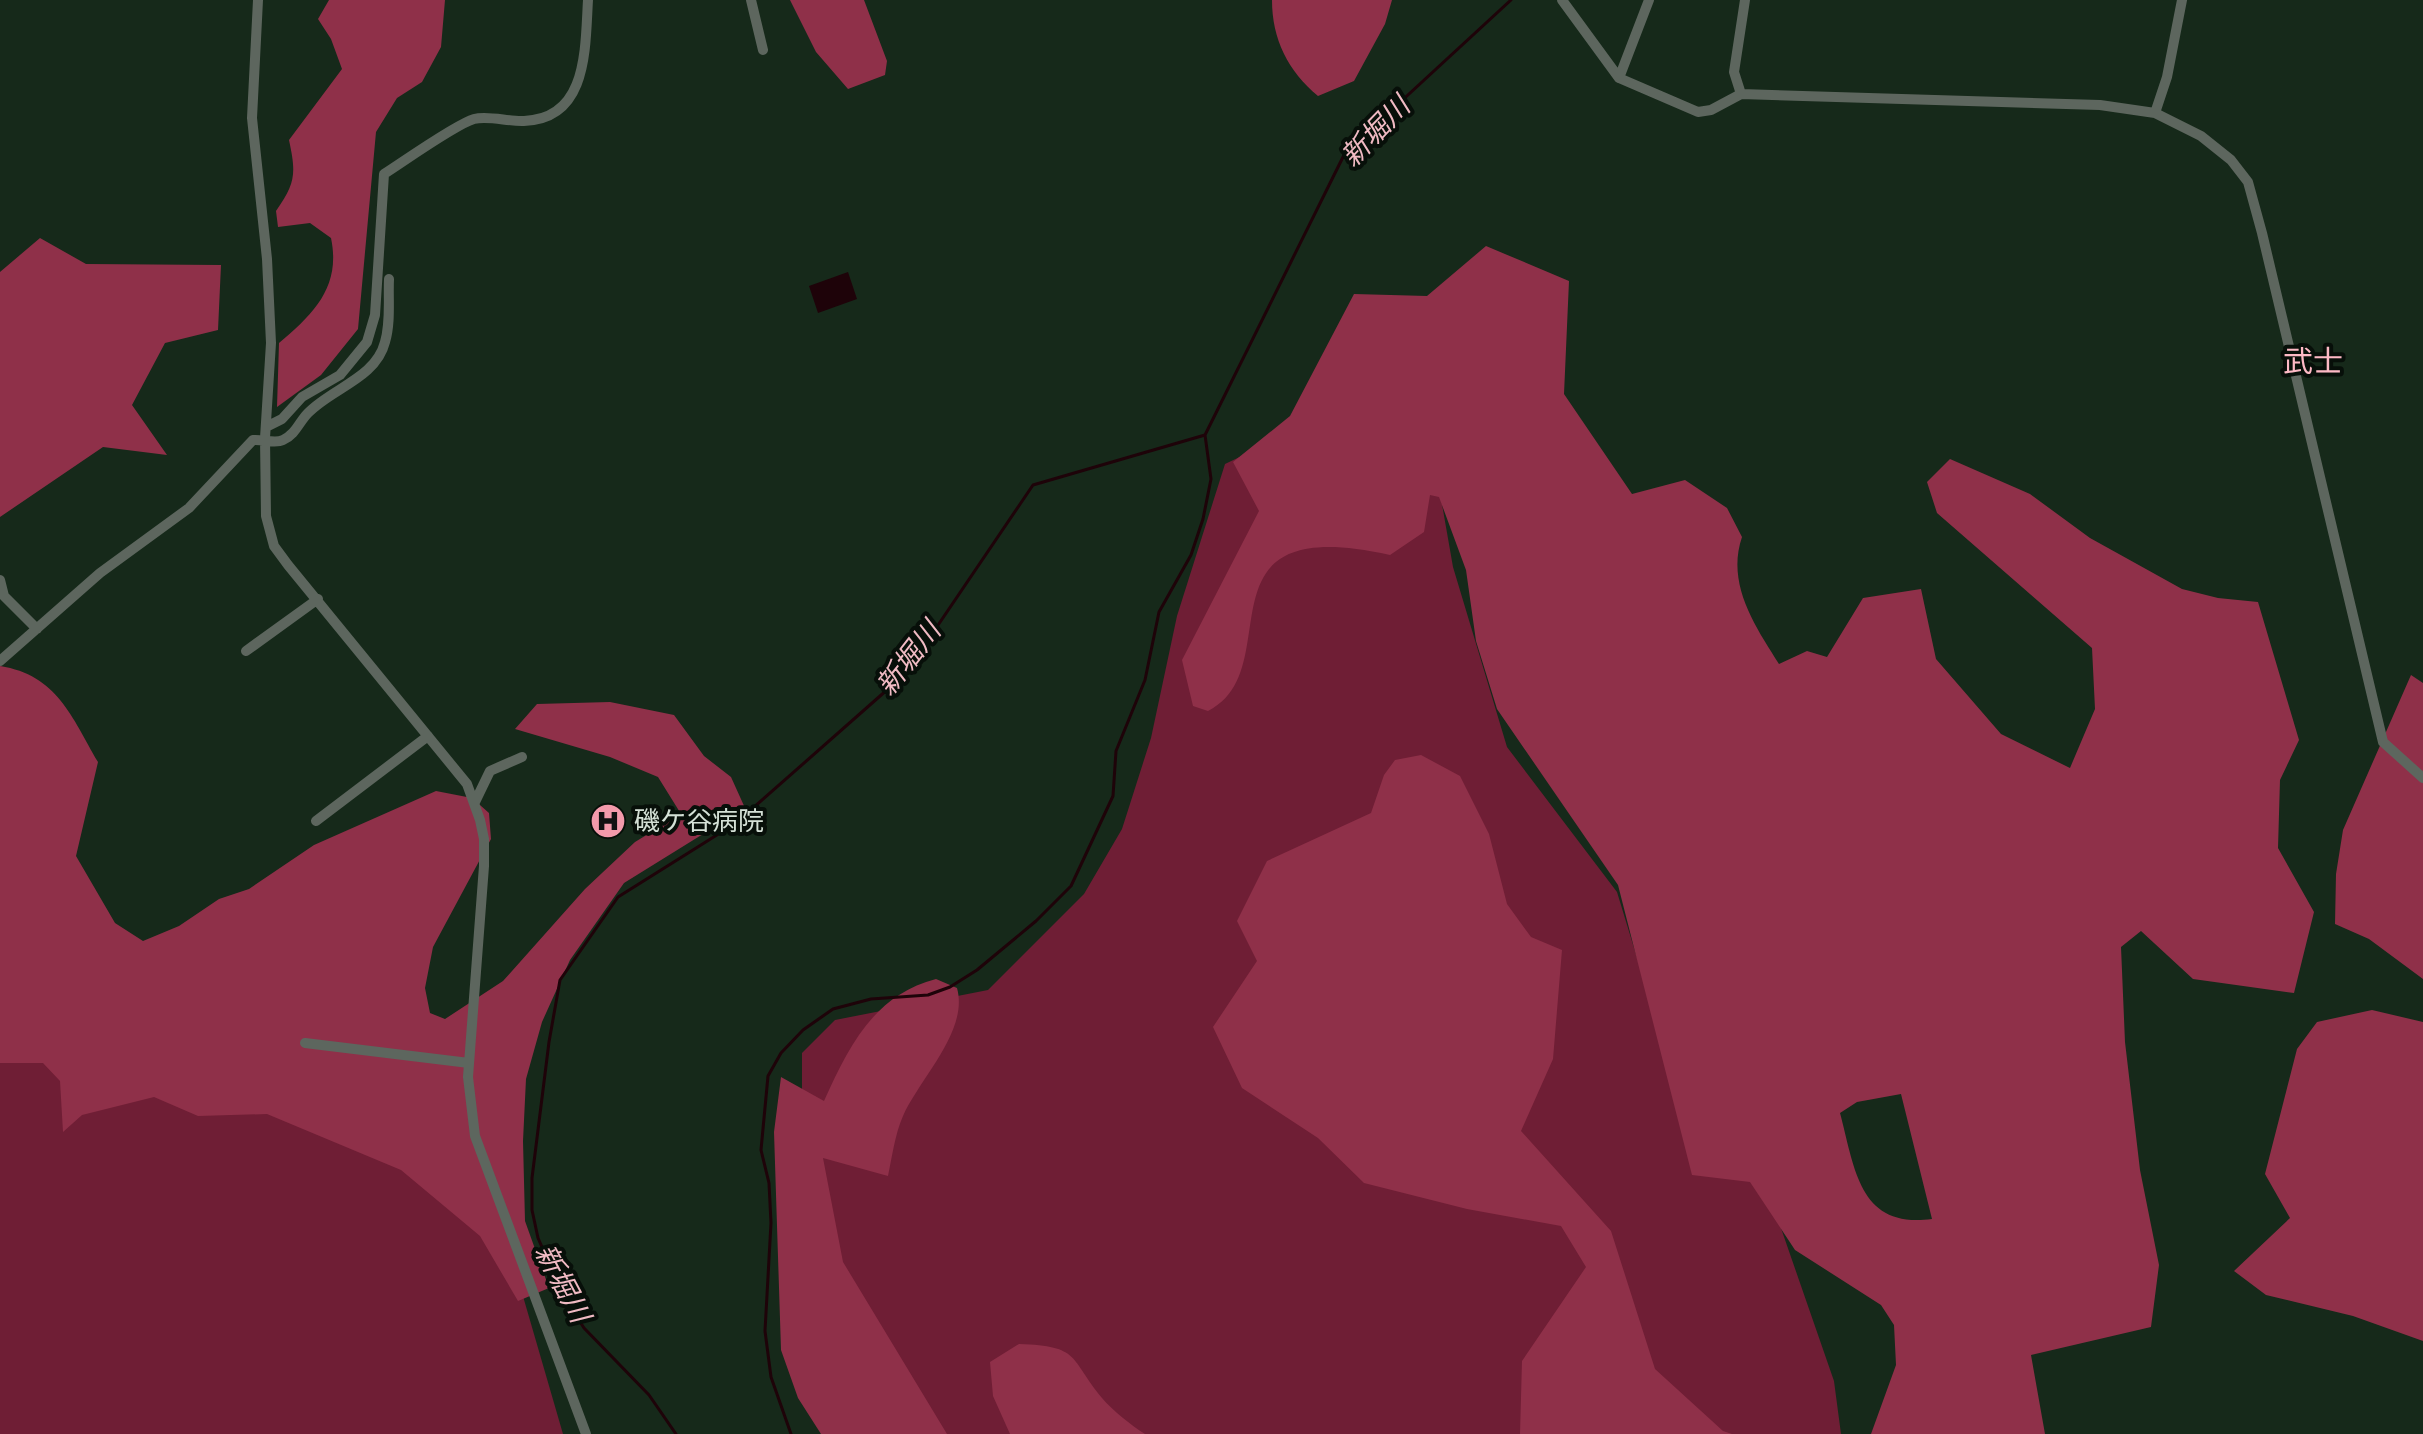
<svg xmlns="http://www.w3.org/2000/svg" width="2423" height="1434" font-family="'PT Serif','Noto Sans JP',serif">
<rect width="100%" height="100%" fill="#16291a"/>
<path fill="#6f1e35" d="M1292,432L1439,487L1453,567L1507,747L1617,892L1684,1112L1757,1159L1834,1381L1841,1434H882L802,1175V1053L835,1020L988,990L1084,894L1122,829L1151,738L1177,616L1225,464Z
M0,1010L482,1155L563,1434H0Z"/>
<path fill="#8f3049" fill-rule="evenodd" d="M329,0H445L441,47L422,82L397,98L376,132L358,329L321,375L277,407L279,343C315,313 341,286 331,238L310,223L278,227L276,211C296,183 296,173 289,140L342,69L331,39L318,19Z
M790,0H864L887,61L885,75L848,89L816,52Z
M1392,0L1385,24L1354,81L1318,96C1288,71 1272,39 1272,0Z
M40,238L86,264L221,265L218,330L165,343L132,405L167,455L103,447L0,517V272Z
M1486,246L1569,281L1564,394L1632,494L1685,480L1727,508L1742,537C1726,584 1755,626 1779,664L1807,651L1827,657L1863,598L1921,589L1936,659L2001,734L2070,768L2095,709L2092,648L1937,513L1927,482L1950,459L2030,494L2090,538L2182,589L2218,598L2258,602L2299,740L2280,780L2278,848L2314,912L2294,993L2193,979L2141,931L2121,947L2125,1042L2140,1170L2159,1265L2151,1327L2031,1355L2045,1434H1871L1896,1365L1894,1325L1881,1305L1795,1250L1750,1182L1692,1175L1618,885L1497,709L1476,641L1466,570L1439,497L1430,495L1424,532L1390,555C1188,510 1292,669 1208,711L1193,706L1182,660L1259,511L1233,462L1290,416L1354,294L1427,296ZM1901,1094L1932,1219C1859,1229 1855,1169 1840,1113L1857,1102Z
M0,666C57,675 72,717 98,762L76,856L115,923L143,941L179,926L219,899L249,889L314,845L436,791L472,798L489,813L491,839L433,947L425,988L430,1013L445,1019L503,981L585,889L635,842L681,814L658,777L610,757L515,729L537,704L610,702L674,715L704,756L731,777L745,808L624,883L570,960L542,1022L526,1079L523,1141L525,1221L549,1288L518,1301L480,1236L401,1170L267,1114L198,1116L154,1097L82,1115L63,1132L60,1081L43,1063H0Z
M2411,675L2423,683V979L2369,939L2335,924L2336,874L2343,830Z
M1421,755L1460,776L1489,834L1507,904L1531,937L1562,950L1553,1059L1521,1131L1611,1231L1655,1369L1723,1431L1732,1434H1520L1522,1361L1586,1267L1561,1226L1467,1209L1364,1183L1318,1138L1242,1088L1213,1027L1257,961L1237,921L1267,861L1371,813L1384,775L1395,760Z
M936,979L957,988C969,1031 920,1078 903,1116C895,1134 892,1157 888,1176L823,1158L843,1262L947,1434H821L798,1398L781,1350L774,1132L781,1077L824,1101C849,1046 874,995 936,979Z
M2372,1010L2423,1022V1341L2353,1316L2266,1295L2234,1271L2290,1218L2265,1174L2297,1049L2317,1022Z
M1019,1344C1081,1346 1069,1358 1102,1398C1113,1411 1131,1425 1145,1434H1010L993,1396L990,1362Z"/>
<path fill="#1e0309" d="M848,272L857,299L818,313L809,286Z"/>
<g fill="none" stroke-linecap="round" stroke-linejoin="round">
<path stroke="#1e0309" stroke-width="3" d="M1205,435L1345,153L1511,0
M676,1434L649,1395L584,1328L564,1297L538,1238L532,1210V1178L549,1042L560,980L618,897L736,823L888,689L932,634L1033,485L1205,435
M791,1434L771,1377L765,1331L771,1223L769,1183L761,1150L768,1076L781,1053L803,1030L833,1009L871,999L928,995L950,987L977,970L1036,921L1071,886L1113,796L1116,751L1145,680L1159,612L1191,555L1203,519L1211,479L1205,435"/>
<path stroke="#5d665e" stroke-width="10" d="M258,0L252,118L267,259L271,343L265,438L266,516L274,546L288,565L467,784L480,820L484,839V866L468,1077L475,1136L586,1434
M751,0L763,50
M1562,0L1619,78L1698,112L1711,110L1741,94L2100,105L2155,113L2201,136L2231,160L2248,182L2262,233L2383,742L2423,778
M1619,78L1649,0
M1741,94L1734,72L1745,0
M2155,113L2167,77L2182,0
M266,427L282,419L302,397L340,375L367,342L375,315L384,174C403,162 456,124 474,119C488,115 509,122 524,121C588,119 585,49 588,0
M0,580L4,596L37,629
M246,651L318,599
M0,661L100,573L189,508L253,440C263,439 275,444 283,440C296,434 299,422 308,413C332,388 376,378 385,342C391,322 388,299 389,279
M475,802L490,771L522,757
M316,821L428,736
M305,1043L469,1063"/>
</g>
<defs>
<symbol id="hospital-disc" viewBox="-11 -11 22 22"><circle r="9.5" fill="#f39aab" stroke="#070f09"/><path d="M-5-5h3v3.5h4V-5h3V5h-3V1.5h-4V5h-3Z" fill="#111"/></symbol>
</defs>
<g fill-rule="evenodd">
<use href="#hospital-disc" x="588" y="801" width="40" height="40"/>
</g>
<g text-anchor="middle" stroke-width="8" stroke-linejoin="round" paint-order="stroke">
<g font-size="26" fill="#d4e0d6" stroke="#070f09" text-anchor="start">
<text x="634" y="830">磯ケ谷病院</text>
</g>
<g font-size="28" font-style="italic" fill="#f0bac3" stroke="#070f09">
<text transform="translate(1375 131) rotate(-46)" y="10">新堀川</text>
<text transform="translate(908 658) rotate(-52)" y="10">新堀川</text>
<text transform="translate(563 1283) rotate(62)" y="10">新堀川</text>
</g>
<g font-size="30" fill="#fdb9c5" stroke="#070f09">
<text x="2313" y="372">武士</text>
</g>
</g>
</svg>
